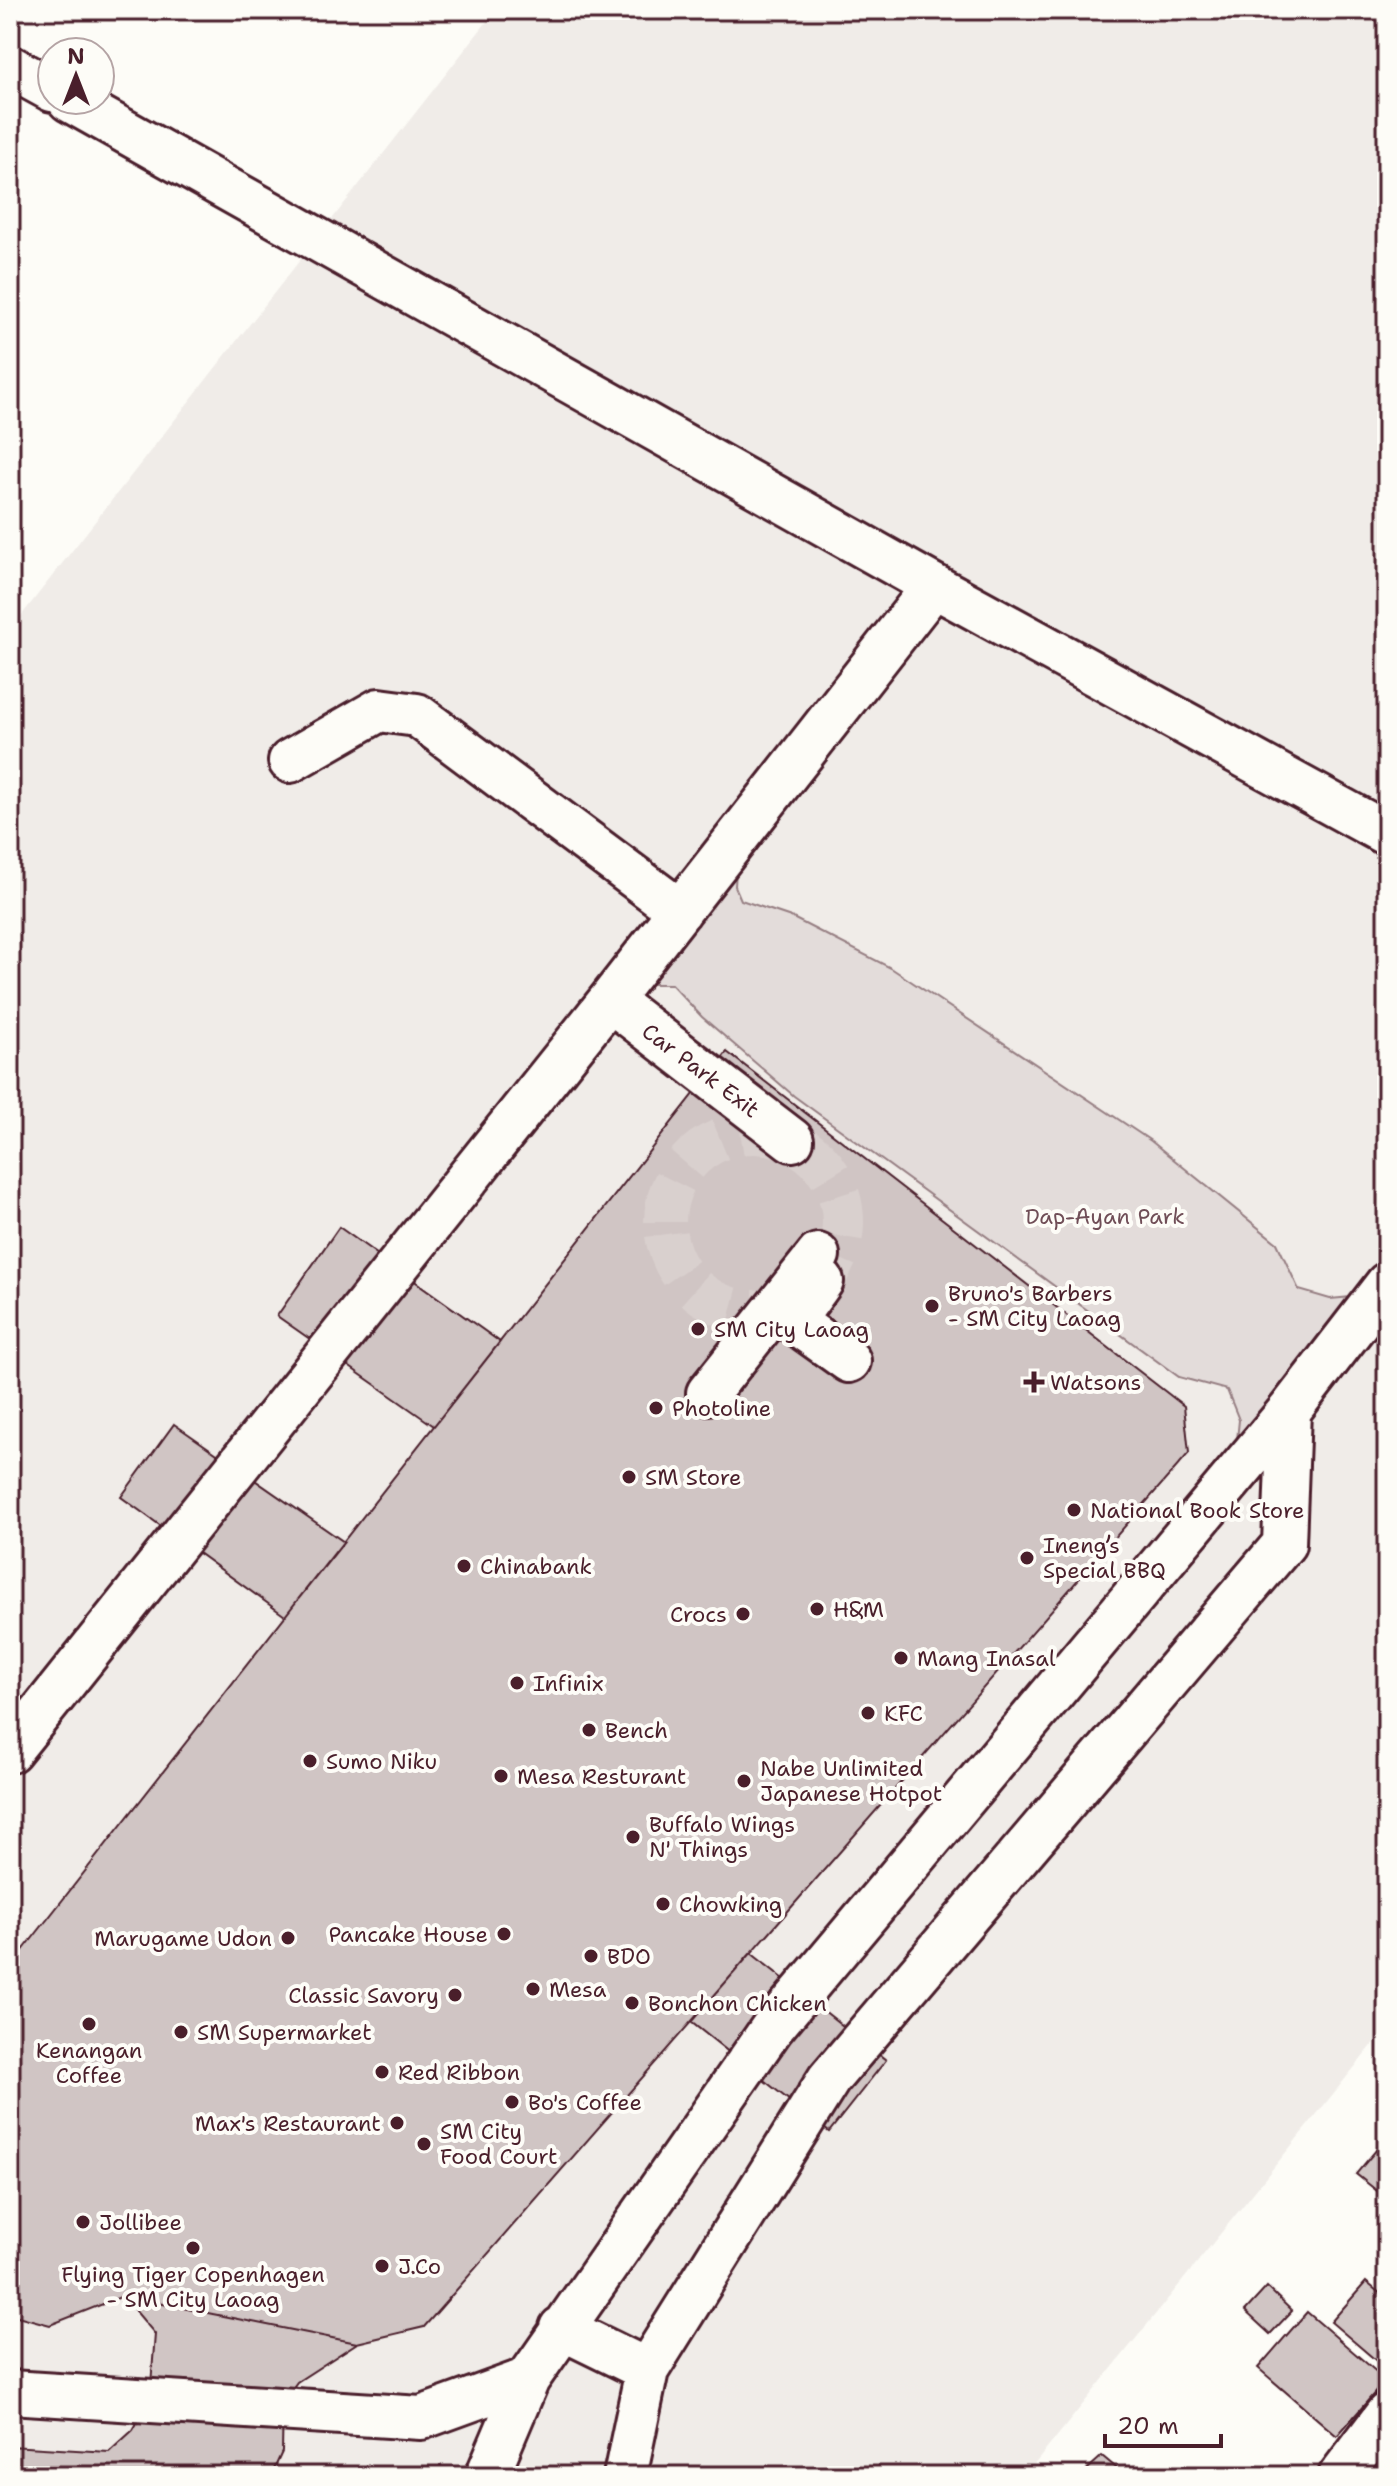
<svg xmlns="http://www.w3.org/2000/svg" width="1397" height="2486" font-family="'Shantell Sans',sans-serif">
<rect width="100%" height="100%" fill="#fdfcf7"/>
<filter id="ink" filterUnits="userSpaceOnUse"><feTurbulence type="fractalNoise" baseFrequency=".0125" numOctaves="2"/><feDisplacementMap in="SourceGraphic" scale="16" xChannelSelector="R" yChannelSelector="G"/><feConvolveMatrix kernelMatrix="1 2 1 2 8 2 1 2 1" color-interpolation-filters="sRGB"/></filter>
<g filter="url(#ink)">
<path fill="#f0ece8" d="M496,10H1387V2027L1025,2476H10V630Z"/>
<path fill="#e3dcda" stroke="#967e82" stroke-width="2" d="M736,870L735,886L741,900L791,917L891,968L1151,1141L1277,1243L1299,1290L1330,1299L1352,1297L1237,1440L1239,1420L1227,1390L1179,1377L794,1096L702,1017L671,984H646Z"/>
<path fill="#d0c5c4" stroke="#4a1f2b" stroke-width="2" d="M727,1052L1184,1406L1189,1453L424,2327L357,2343L123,2296L50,2325L10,2314V1967Z
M339,1227L500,1342L434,1426L277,1316Z
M174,1424L344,1542L285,1616L121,1497Z
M751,1953L886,2060L829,2132L691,2022Z
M1387,2137V2199L1356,2174Z
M1366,2282L1387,2299V2353L1379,2363L1331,2322Z
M1267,2287L1292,2311L1270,2334L1245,2311Z
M123,2296L357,2343L297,2382L283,2401L282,2452L271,2476H10V2446L109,2452L133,2430L145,2409L151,2385L155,2334Z
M1307,2312L1386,2380L1337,2436L1258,2368Z
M1102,2456L1126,2476H1080Z
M1387,2459V2476H1373Z"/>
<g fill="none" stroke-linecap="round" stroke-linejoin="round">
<path stroke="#d9d0ce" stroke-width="42" stroke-dasharray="42 21" stroke-linecap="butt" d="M665 1222a89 89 0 1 1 178 0a89 89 0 1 1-178 0Z"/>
<defs>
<path id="minor" d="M10,67L52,90
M69,100L934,586L1387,834
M290,761L379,710L417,715L680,911
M610,1000L792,1140
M822,1281L793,1321L849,1361
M708,1393L818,1255
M10,1751L610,1000L934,586
M561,2328L647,2370
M10,2392L421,2418L528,2379
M487,2476L528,2379L772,2028L1289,1411L1387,1284
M625,2476L647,2370L829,2079L1284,1544L1289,1411
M1340,2476L1387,2414"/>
</defs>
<use href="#minor" stroke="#4a1f2b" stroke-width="48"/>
<use href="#minor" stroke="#fdfcf7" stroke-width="42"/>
</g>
</g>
<g fill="#4a1f2b" stroke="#fdfcf7" stroke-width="3">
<circle cx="932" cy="1306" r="8"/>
<circle cx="698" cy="1329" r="8"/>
<path d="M1030 1370h8v8h8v8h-8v8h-8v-8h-8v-8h8z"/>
<circle cx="656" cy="1408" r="8"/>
<circle cx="629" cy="1477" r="8"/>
<circle cx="1074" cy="1510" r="8"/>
<circle cx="1027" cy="1558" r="8"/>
<circle cx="464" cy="1566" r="8"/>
<circle cx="817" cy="1609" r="8"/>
<circle cx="743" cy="1614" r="8"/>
<circle cx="901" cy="1658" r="8"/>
<circle cx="517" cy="1683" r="8"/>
<circle cx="868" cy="1713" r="8"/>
<circle cx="589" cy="1730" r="8"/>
<circle cx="310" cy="1761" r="8"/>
<circle cx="501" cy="1776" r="8"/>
<circle cx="744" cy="1781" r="8"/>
<circle cx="633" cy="1837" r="8"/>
<circle cx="663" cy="1904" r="8"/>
<circle cx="504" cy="1934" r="8"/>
<circle cx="288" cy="1938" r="8"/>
<circle cx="591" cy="1956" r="8"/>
<circle cx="533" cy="1989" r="8"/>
<circle cx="455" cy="1995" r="8"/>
<circle cx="632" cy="2003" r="8"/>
<circle cx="89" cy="2024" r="8"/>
<circle cx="181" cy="2032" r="8"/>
<circle cx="382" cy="2072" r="8"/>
<circle cx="512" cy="2102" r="8"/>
<circle cx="397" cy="2123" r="8"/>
<circle cx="424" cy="2144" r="8"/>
<circle cx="83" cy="2222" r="8"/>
<circle cx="193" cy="2248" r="8"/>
<circle cx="382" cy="2266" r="8"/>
</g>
<g text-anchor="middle" stroke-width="8" stroke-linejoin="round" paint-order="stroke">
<g font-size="22" fill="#4a1f2b" stroke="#fdfcf7">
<text transform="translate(701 1070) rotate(37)" y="8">Car Park Exit</text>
</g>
<g font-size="22" fill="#704e57" stroke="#fdfcf7">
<text x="1105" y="1224">Dap-Ayan Park</text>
</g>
<g font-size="22" fill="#4a1f2b" stroke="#fdfcf7" text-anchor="start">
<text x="948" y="1301">Bruno's Barbers<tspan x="948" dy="25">- SM City Laoag</tspan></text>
<text x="714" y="1337">SM City Laoag</text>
<text x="1050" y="1390">Watsons</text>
<text x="672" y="1416">Photoline</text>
<text x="645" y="1485">SM Store</text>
<text x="1090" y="1518">National Book Store</text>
<text x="1043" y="1553">Ineng’s<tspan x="1043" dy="25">Special BBQ</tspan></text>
<text x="480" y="1574">Chinabank</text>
<text x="833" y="1617">H&amp;M</text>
<text x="727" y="1622" text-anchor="end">Crocs</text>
<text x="917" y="1666">Mang Inasal</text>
<text x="533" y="1691">Infinix</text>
<text x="884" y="1721">KFC</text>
<text x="605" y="1738">Bench</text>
<text x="326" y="1769">Sumo Niku</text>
<text x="760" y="1776">Nabe Unlimited<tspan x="760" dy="25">Japanese Hotpot</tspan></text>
<text x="517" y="1784">Mesa Resturant</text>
<text x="649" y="1832">Buffalo Wings<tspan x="649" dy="25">N' Things</tspan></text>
<text x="679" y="1912">Chowking</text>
<text x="488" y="1942" text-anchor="end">Pancake House</text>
<text x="272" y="1946" text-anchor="end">Marugame Udon</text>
<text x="607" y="1964">BDO</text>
<text x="549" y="1997">Mesa</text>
<text x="439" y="2003" text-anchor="end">Classic Savory</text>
<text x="648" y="2011">Bonchon Chicken</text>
<text x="197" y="2040">SM Supermarket</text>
<text x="89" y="2058" text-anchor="middle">Kenangan<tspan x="89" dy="25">Coffee</tspan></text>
<text x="398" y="2080">Red Ribbon</text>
<text x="528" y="2110">Bo's Coffee</text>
<text x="381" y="2131" text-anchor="end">Max's Restaurant</text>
<text x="440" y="2139">SM City<tspan x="440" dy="25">Food Court</tspan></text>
<text x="99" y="2230">Jollibee</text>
<text x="398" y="2274">J.Co</text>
<text x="193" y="2282" text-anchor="middle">Flying Tiger Copenhagen<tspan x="193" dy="25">- SM City Laoag</tspan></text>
</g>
</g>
<rect width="1397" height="2486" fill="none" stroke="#fdfcf7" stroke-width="40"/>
<rect x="20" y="20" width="1357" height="2446" fill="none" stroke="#4a1f2b" stroke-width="3" filter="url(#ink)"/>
<g transform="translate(76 76)"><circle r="38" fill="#fdfcf7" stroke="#b5a4a5" stroke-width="2"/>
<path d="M0-6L14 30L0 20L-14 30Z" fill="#4a1f2b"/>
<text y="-12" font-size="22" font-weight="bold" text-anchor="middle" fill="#4a1f2b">N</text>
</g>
<path d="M1105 2434v12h116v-12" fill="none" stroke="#4a1f2b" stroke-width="4"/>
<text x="1117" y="2434" font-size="24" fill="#4a1f2b" stroke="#fdfcf7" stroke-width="6" paint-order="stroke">20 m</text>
</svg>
